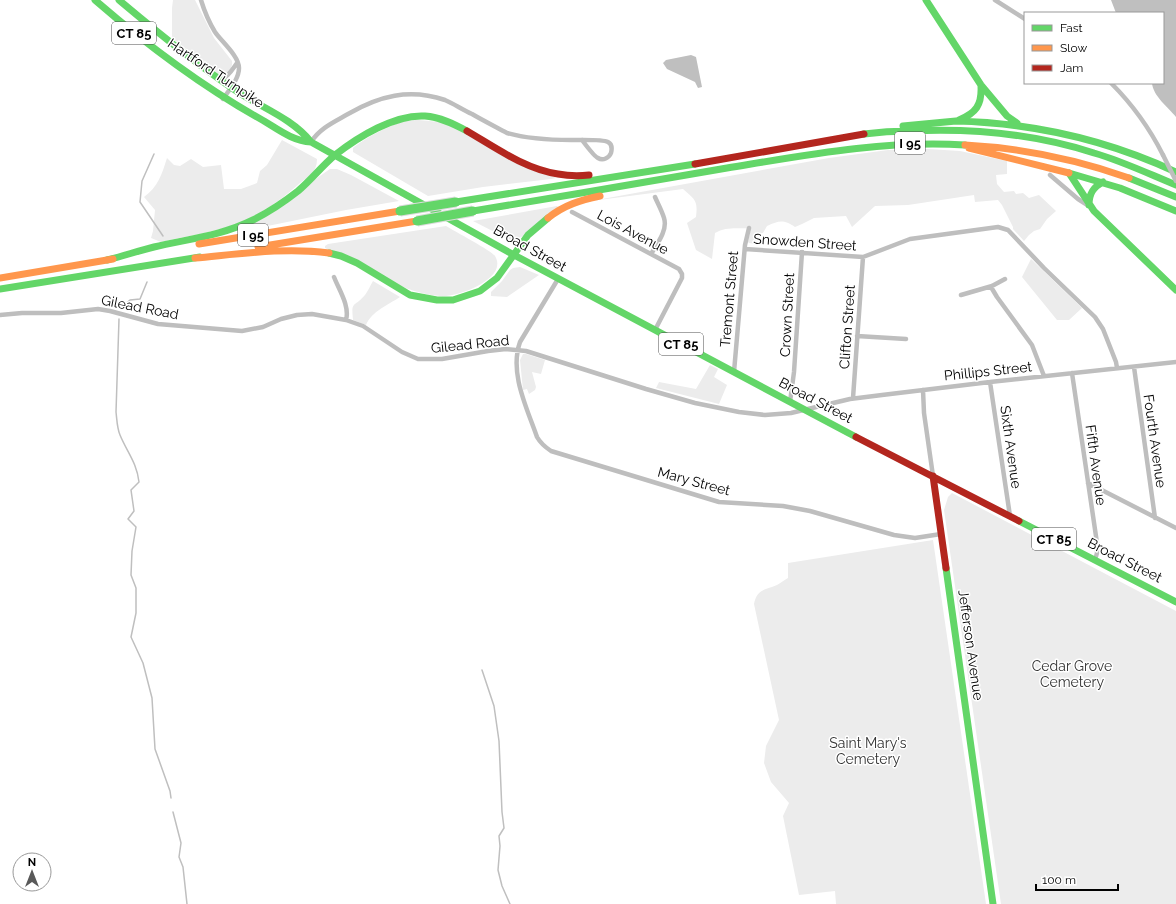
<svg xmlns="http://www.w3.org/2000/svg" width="1176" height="904" font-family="Raleway,sans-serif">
<rect width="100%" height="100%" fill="#fff"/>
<path fill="#ececec" d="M173,0H195L214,38L232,61C233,68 228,74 221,76L172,38V8Z
M419,120L439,122L455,127L556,178L551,179L483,187L428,196L353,152V148C363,139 392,124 406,121C410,120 414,120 419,120Z
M282,140L317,159C317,172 309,176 300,183C279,202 252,221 224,228C203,234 182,237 161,242L151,238L153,231L155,210L144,197C158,187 162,174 167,158L174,165L180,166L191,159L203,167L221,165L224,189H241L257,183L260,171L267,165Z
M928,149L960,151L1007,161V174L996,175L997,184L1004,192L1014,191L1016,194L1023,193L1029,198L1039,195L1056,211L1047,219L1040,229L1034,231L1029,235L1024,241L1013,229V227L1002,205L998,200L975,202L974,195L908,205L875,206L852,227L846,216L814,218L802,224L795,227C783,219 779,221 767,226L763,233L757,234L756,244L749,243L748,242L751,228C739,229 726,226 715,233L712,259L696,250L687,223L696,217C698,200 695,200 683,189L591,201L829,158L888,150Z
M330,169H337L351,175L399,201L346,210L243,231V229Z
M557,206L558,207C546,217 526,238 512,241L473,221Z
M446,226C454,231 492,251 495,256C509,279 456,298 440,296C415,294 398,285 377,274C360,265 342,257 325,248V246L328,244Z
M1031,259L1082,308L1069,320H1057L1022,277Z
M520,267L539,275L507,297L491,296V292L502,281L510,270L513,268Z
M373,281L400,297C388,305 372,311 366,325L353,320C351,300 354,308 365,295C368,291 370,286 373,281Z
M523,354H526L545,360L541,374L532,372L536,387L535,390L529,394L527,389L523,390L520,360Z
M710,365L718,369L714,377L727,385L719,404L656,388L659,382L696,389Z
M952,493L1176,611V904H1001L944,510L948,497Z
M933,540L986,904H836L835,891L799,895L783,816L789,803L771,782L764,763L766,746L779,720L754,604C757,589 765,590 777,585C781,583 784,580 788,578V563Z"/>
<path fill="#bfbfbf" d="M1111,0H1176V117C1168,107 1153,96 1152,83H1163V13H1116Z
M691,55L696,57L702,87L698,88L695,82L667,69L663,63L666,60Z"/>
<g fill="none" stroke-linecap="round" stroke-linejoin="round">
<path stroke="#bfbfbf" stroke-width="1.5" d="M154,154L142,181L140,202L163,236
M124,305L130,300L140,299L147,282
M119,319L116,412C117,420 117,428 120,435C127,452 137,463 139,482L131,490L134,511L128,519L136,527L132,551L131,575L136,588V613L131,637L143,663L152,698L155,749L170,791L171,798
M482,670L494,706L499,741L502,812L504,828L499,836L500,846L498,870L502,886L510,904
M173,812L181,843L179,857L183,867L187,904"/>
<path stroke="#bebebe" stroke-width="4.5" d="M201,0C204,10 209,22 215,32C221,41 239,56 239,68C239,79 229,90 223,99
M995,0L1025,19
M221,80C229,76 232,70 237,63
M1111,83C1132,104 1150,129 1163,155
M311,142C320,128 334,122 348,114C379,96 409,88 445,100C454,104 463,110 472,114C484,121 496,127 507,133C528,139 550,140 571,140C579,140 602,139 608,142C612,144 612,149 611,153C609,158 603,161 598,158C595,157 585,144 582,140
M1050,175L1078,199L1089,206
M572,212L679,269L682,274V278L655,330
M745,249L863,257L910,239L998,227L1008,230L1044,268L1095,317L1103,329L1116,362L1117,368
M651,254C657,244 668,230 664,218C662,211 658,204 655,197
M334,277C339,290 350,306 346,320
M558,279L520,342C509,373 527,408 537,437C541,444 545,447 551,451L719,502L783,506L810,511L894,535L915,538L941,534
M991,287L997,297L1032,345L1044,376
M961,295L992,286L1005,279
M0,315L22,313H61L98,309L110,311L158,324L242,331L263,327L281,319L297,315L312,314L346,320L363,326L402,352L418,359H442L488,351L506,349L526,351L646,389L695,403L739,412L765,415L791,413L850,399L882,395L990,382L1176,362
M857,336L906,339
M1134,367L1155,518
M734,372L745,245L749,228
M1072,373L1097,543V553L1095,560
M990,382L1010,516
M923,390L924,413L933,476
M853,398L863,257
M790,402L794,372L802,252
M1088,483L1176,528"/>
<path stroke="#63d668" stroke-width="7" d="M95,0C148,46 203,87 264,121C279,130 293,141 311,142
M119,0C157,32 195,63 235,90C260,107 292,118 311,142L514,255
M926,0L981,85L1007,116L1017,123
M959,120C976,113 982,105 981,86
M956,121C1034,123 1105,139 1176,172
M903,126L956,121
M864,134C879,132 895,131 910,131C972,128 1035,134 1094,153C1122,161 1149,174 1176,185
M1069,173L1094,211L1176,290
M1069,173L1120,188L1176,211
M1129,178L1176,197
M456,202L695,164
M1089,205C1089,194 1093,187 1103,182
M473,211C558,197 642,183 727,168C806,155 884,140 965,145
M329,253L341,256L357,263L410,295L437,300H453L480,291L497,278L528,235L548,218
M514,255L856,437
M107,260C123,256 138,251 154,247C187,239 221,236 253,220C269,212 284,202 298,191C311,180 322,166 335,155C358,137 395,114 425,116C440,117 454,124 467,131
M0,289L200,257
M1019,521L1176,602
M946,568L993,904"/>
<path stroke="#ff974d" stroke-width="7" d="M965,145C1021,148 1075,159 1129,178
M969,148L1069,173
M548,218C564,205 581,200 600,196
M199,244L400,211
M258,247L417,221
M195,258C239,254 285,247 329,253
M0,278L113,259"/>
<path stroke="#b3261e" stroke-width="7" d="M467,131C496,148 525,169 558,174C569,176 579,176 589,175
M695,164L864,134
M856,437L1019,521
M933,476L946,568"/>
<defs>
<path id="fast-bridge" d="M400,211L456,202
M417,221L473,211"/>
</defs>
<use href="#fast-bridge" stroke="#dbdbdb" stroke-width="11" stroke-linecap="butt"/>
<path stroke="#bebebe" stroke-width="4.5" d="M1163,155L1176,181"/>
<use href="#fast-bridge" stroke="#63d668" stroke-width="9"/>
</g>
<g text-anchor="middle" stroke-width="3" stroke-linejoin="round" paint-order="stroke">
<g fill="#fff" stroke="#4c4c4c" stroke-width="1">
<rect x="112" y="22" width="44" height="22" rx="3"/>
<rect x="895" y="132" width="30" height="22" rx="3"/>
<rect x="238" y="224" width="30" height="22" rx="3"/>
<rect x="659" y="333" width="44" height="22" rx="3"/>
<rect x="1032" y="528" width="44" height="22" rx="3"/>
</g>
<g font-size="13" font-weight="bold" fill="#000">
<text x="134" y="38">CT 85</text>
<text x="910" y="148">I 95</text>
<text x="253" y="240">I 95</text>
<text x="681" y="349">CT 85</text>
<text x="1054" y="544">CT 85</text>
</g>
<g font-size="14" fill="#000" stroke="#fff">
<text transform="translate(216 73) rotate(34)" y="5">Hartford Turnpike</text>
<text transform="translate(633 232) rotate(28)" y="5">Lois Avenue</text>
<text transform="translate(805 242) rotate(4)" y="5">Snowden Street</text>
<text transform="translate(530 248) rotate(29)" y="5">Broad Street</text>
<text transform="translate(729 299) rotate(-85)" y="5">Tremont Street</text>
<text transform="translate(140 307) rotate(11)" y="5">Gilead Road</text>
<text transform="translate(787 315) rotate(-87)" y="5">Crown Street</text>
<text transform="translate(847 327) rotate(-86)" y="5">Clifton Street</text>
<text transform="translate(470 344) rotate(-6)" y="5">Gilead Road</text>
<text transform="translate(988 371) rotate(-6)" y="5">Phillips Street</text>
<text transform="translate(816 400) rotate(28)" y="5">Broad Street</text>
<text transform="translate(1155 441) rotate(82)" y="5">Fourth Avenue</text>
<text transform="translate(1011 447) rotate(82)" y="5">Sixth Avenue</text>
<text transform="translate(1096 465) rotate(82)" y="5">Fifth Avenue</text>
<text transform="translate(694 481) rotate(15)" y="5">Mary Street</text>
<text transform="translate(1125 560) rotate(27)" y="5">Broad Street</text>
<text transform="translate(971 645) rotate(82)" y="5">Jefferson Avenue</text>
</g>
<g font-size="14" fill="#333" stroke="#fff">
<text x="1072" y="671">Cedar Grove<tspan x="1072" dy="16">Cemetery</tspan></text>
<text x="868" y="748">Saint Mary's<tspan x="868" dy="16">Cemetery</tspan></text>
</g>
</g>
<rect x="1024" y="12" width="140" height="72" fill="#ffffff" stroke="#999999"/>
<rect x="1032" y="25" width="20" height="6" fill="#63d668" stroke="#999999"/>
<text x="1060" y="32" font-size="12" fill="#000000">Fast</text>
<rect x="1032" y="45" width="20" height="6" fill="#ff974d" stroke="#999999"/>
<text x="1060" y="52" font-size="12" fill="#000000">Slow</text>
<rect x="1032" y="65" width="20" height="6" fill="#b3261e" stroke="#999999"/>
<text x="1060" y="72" font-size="12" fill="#000000">Jam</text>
<g transform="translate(32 872)"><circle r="19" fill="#ffffff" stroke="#999999"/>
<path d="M0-3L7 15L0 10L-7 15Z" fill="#595959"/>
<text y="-6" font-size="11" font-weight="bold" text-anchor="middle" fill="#000000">N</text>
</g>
<path d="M1036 884v6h82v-6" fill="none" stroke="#000000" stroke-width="2"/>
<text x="1042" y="884" font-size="12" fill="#000000" stroke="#ffffff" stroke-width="3" paint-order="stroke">100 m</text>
</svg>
